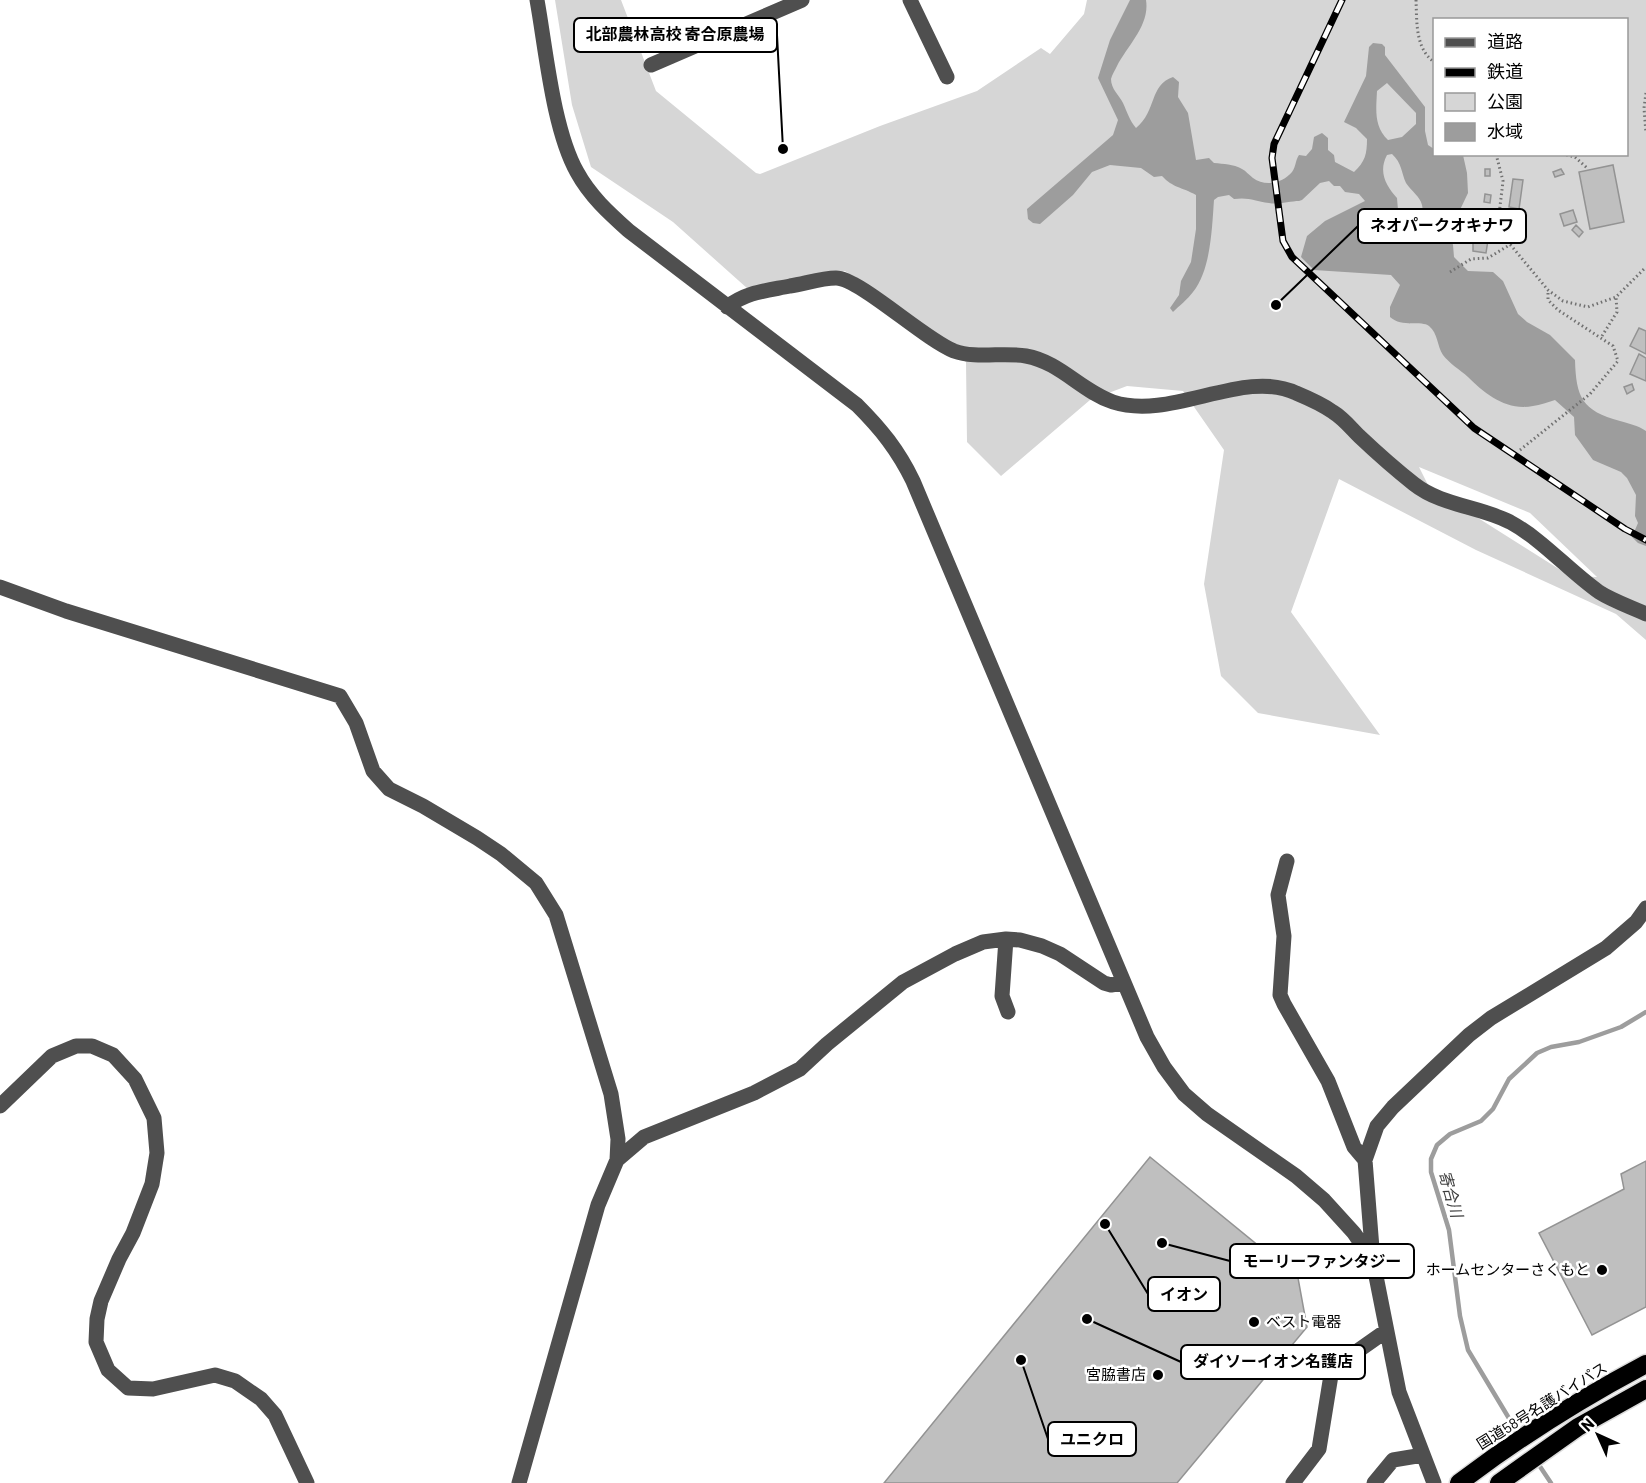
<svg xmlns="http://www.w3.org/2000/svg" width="1646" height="1483" font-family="Barlow,'Noto Sans JP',sans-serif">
<rect width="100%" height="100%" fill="#fff"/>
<path fill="#d6d6d6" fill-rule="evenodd" d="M555,0H621L656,91L756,173L760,174L880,126L977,91L1041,48L1050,54L1084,14L1087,0H1646V640L1616,614L1476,550L1339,479L1291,612L1380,735L1258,713L1221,676L1204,584L1224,450L1183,391L1127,386L1090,400L1001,476L967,442L966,362L845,271L748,289L673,222L591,167L572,105ZM1434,20H1626V154H1434ZM1419,467L1530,513L1597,577L1570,576L1429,487Z"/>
<path fill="#9d9d9d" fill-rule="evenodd" d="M1130,0H1146C1150,25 1128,45 1117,66C1115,70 1112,75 1111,79C1111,89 1119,95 1123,103C1127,112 1130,121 1136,128C1157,111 1149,85 1173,77L1179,82L1178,97L1188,113L1196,160L1209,158L1214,163C1224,164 1233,164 1242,169C1246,171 1249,175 1253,178C1265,187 1283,183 1292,172C1296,167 1295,161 1299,155L1306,156L1312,149L1314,137L1322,133L1328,138V150L1334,155L1335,162L1354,172C1365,162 1367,154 1367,139L1356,128L1344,122L1366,76L1369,47L1373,43L1382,44L1385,47V55L1425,107V131L1428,145L1434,149V154L1463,155L1467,173L1468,193L1449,233L1453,245L1454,257L1468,271L1493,272L1503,281L1518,314L1527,322L1550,335L1575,360C1576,397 1582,411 1620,421C1630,424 1637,425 1646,431V546L1638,543L1632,537L1638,523L1635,516L1636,495L1627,478L1621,472L1593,460L1575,435L1574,417L1555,400C1548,402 1540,405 1533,406C1506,411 1485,394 1468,377C1460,370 1449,363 1443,355C1437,346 1438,333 1429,326C1422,320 1402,328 1390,317V307L1400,285L1391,275L1314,270L1301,257L1307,236L1325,221L1365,201L1359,194L1345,192L1340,186H1334L1329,181L1320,183L1302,200L1299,201C1291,201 1276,205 1269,203C1255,201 1249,197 1234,199L1229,195L1218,197L1214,200C1212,227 1211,270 1193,292C1188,299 1179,306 1173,312L1170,308L1179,295L1181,281L1191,262L1196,229V195C1182,187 1173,188 1162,176L1154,177L1141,168L1110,165L1092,172L1073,195L1040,224L1033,223L1028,219L1027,209L1113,135L1118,120L1098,78L1110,40ZM1387,83L1416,113V124L1402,137L1388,140C1374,126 1376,111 1377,91ZM1392,154C1402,163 1401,172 1406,183C1411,191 1420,196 1422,205C1427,226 1413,242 1392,243C1385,243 1377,241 1369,239L1365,232L1386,220L1398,210L1397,198C1386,186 1378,172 1387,155Z"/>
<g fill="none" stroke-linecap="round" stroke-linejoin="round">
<path stroke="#9d9d9d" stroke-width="4.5" d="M1519,1435L1468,1350L1460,1316L1449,1230L1431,1172V1159L1437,1145L1450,1134L1481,1121L1493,1109L1509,1079L1537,1053L1551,1047L1579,1042L1621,1027L1646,1012
M1537,1462L1551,1483"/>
</g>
<path fill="#bfbfbf" stroke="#939393" stroke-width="1.5" d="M1613,165L1624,222L1590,229L1579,172Z
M1485,169H1490V176H1485Z
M1561,169L1564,174L1555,177L1553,172Z
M1513,179L1523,180L1519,209L1509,207Z
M1485,194L1491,195L1490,203L1484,202Z
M1573,210L1577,222L1564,226L1560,214Z
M1463,221L1479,223L1478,230L1493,232L1491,240H1488L1486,253L1473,251V242L1460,241Z
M1576,225L1583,232L1579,237L1572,230Z
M1639,328L1646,331V354L1630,346Z
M1639,354L1646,358V381L1630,374Z
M1632,384L1634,390L1627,394L1624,387Z
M1150,1157L1298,1278L1307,1327L1177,1483H884Z
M1646,1161V1307L1592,1335L1539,1233L1624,1189L1621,1174Z"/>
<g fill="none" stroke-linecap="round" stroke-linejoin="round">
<defs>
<path id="highway" d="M1459,1483C1518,1438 1580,1399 1646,1364
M1499,1483L1578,1427L1646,1389"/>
</defs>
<use href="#highway" stroke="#dbdbdb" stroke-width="21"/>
<path stroke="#717171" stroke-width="3" stroke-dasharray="1.5 3" stroke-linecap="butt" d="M1416,0C1417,22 1415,48 1434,62
M1646,93L1644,108L1646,133
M1496,154L1503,181L1499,215L1504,237L1548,290L1563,301L1588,307L1616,297L1646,267
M1562,154L1575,157L1587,168
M1450,272L1471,259L1488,258L1511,244
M1602,336L1617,312L1616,297
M1520,450L1590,394L1618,361L1613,346L1558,310L1548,300V290"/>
<path stroke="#4f4f4f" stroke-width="15" d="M537,0C546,50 553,129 577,172C590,196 609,213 629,231L857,405C881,429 898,450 913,481L1147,1037L1164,1067L1184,1094L1207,1114L1296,1176L1324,1200L1354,1233L1373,1261L1399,1392L1434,1483
M910,0L947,77
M651,65L802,0
M727,307C747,292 765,291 790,286C804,284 821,278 836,278C859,278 924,339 954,351C976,359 1003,352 1026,356C1060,362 1081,391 1113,402C1172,421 1243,368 1296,393C1308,398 1322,404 1333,412C1343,418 1351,428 1359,436C1377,453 1395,469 1414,484C1442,506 1479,506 1510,522C1543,540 1568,570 1599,592C1613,601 1631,607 1646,614
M0,587L66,611L340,696L356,723L373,771L389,789L423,806L477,838L501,854L536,883L556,915L611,1094L618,1139L617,1160L598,1205L519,1483
M1287,861L1278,895L1284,936L1280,995L1284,1004L1328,1081L1354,1147L1365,1160
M1006,939L1002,996L1008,1012
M0,1106L52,1056L76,1046H92L113,1055L135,1079L154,1118L157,1153L152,1184L133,1233L119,1259L101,1301L97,1319L96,1342L108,1370L128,1388L153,1389L215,1375L235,1381L261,1399L275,1415L307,1483
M617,1160L644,1137L754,1093L800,1069L827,1044L903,982L955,954L983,942L1006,939L1020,940L1042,946L1060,954L1104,983L1111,985L1123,983
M1373,1261L1365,1160L1377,1126L1393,1107L1469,1035L1491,1018L1606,948L1636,922L1646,908
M1293,1483L1319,1449L1332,1369L1386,1331
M1374,1483L1393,1460L1423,1455"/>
<use href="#highway" stroke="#000" stroke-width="18"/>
<defs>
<path id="rail" d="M1342,0L1274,144L1272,158L1283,241L1292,257L1474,428L1625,529L1646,540"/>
</defs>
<use href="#rail" stroke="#000" stroke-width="7"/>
<use href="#rail" stroke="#fff" stroke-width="4.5" stroke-dasharray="14" stroke-linecap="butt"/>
</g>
<g fill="#000" stroke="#fff" stroke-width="2">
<circle cx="1602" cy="1270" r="6"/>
<circle cx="1254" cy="1322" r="6"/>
<circle cx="1158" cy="1375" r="6"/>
</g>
<g text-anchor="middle" stroke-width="5" stroke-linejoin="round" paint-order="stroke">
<g font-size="15" fill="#000" stroke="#fff" text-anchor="end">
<text x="1590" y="1275">ホームセンターさくもと</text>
<text x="1266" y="1327" text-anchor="start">ベスト電器</text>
<text x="1146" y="1380">宮脇書店</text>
</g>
<g font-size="15" fill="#000" stroke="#fff">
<text transform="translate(1542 1406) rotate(-32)" y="5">国道58号名護バイパス</text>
</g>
<g font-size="16" font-style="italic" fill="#3e3e3e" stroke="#fff">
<text transform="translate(1451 1194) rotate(74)" y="6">寄合川</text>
</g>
</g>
<path fill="none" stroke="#000" stroke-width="2" d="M783 149L777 35M1276 305L1358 226M1162 1243L1230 1261M1105 1224L1148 1294M1087 1319L1181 1362M1021 1360L1048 1439"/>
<g fill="#000" stroke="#fff" stroke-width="2">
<circle cx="783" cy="149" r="6"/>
<circle cx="1276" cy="305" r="6"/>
<circle cx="1162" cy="1243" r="6"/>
<circle cx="1105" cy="1224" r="6"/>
<circle cx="1087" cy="1319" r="6"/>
<circle cx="1021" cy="1360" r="6"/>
</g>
<g fill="#fff" stroke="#000" stroke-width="2">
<rect x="574" y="18" width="203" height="34" rx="6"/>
<rect x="1358" y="209" width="168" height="34" rx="6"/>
<rect x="1230" y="1244" width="184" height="34" rx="6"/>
<rect x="1148" y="1277" width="72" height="34" rx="6"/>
<rect x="1181" y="1345" width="184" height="34" rx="6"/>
<rect x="1048" y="1422" width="88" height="34" rx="6"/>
</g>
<g font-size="16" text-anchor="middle" font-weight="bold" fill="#000">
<text x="675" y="40">北部農林高校 寄合原農場</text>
<text x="1442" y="231">ネオパークオキナワ</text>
<text x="1322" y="1267">モーリーファンタジー</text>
<text x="1184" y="1300">イオン</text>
<text x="1273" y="1367">ダイソーイオン名護店</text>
<text x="1092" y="1445">ユニクロ</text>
</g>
<rect x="1433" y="18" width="195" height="138" fill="#ffffff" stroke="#999999" stroke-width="1.5"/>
<rect x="1445" y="38" width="30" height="9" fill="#4f4f4f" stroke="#999999" stroke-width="1.5"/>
<text x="1487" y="48" font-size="18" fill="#000000">道路</text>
<rect x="1445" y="68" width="30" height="9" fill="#000000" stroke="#999999" stroke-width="1.5"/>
<text x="1487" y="78" font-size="18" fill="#000000">鉄道</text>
<rect x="1445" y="93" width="30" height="18" fill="#d6d6d6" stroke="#999999" stroke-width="1.5"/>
<text x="1487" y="108" font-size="18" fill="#000000">公園</text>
<rect x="1445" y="123" width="30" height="18" fill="#9d9d9d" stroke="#999999" stroke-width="1.5"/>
<text x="1487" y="138" font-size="18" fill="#000000">水域</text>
<g transform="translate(1598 1435) rotate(315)" stroke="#ffffff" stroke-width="4.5" paint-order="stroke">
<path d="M0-4.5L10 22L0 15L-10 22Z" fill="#000000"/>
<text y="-9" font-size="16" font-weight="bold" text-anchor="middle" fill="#000000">N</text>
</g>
</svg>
